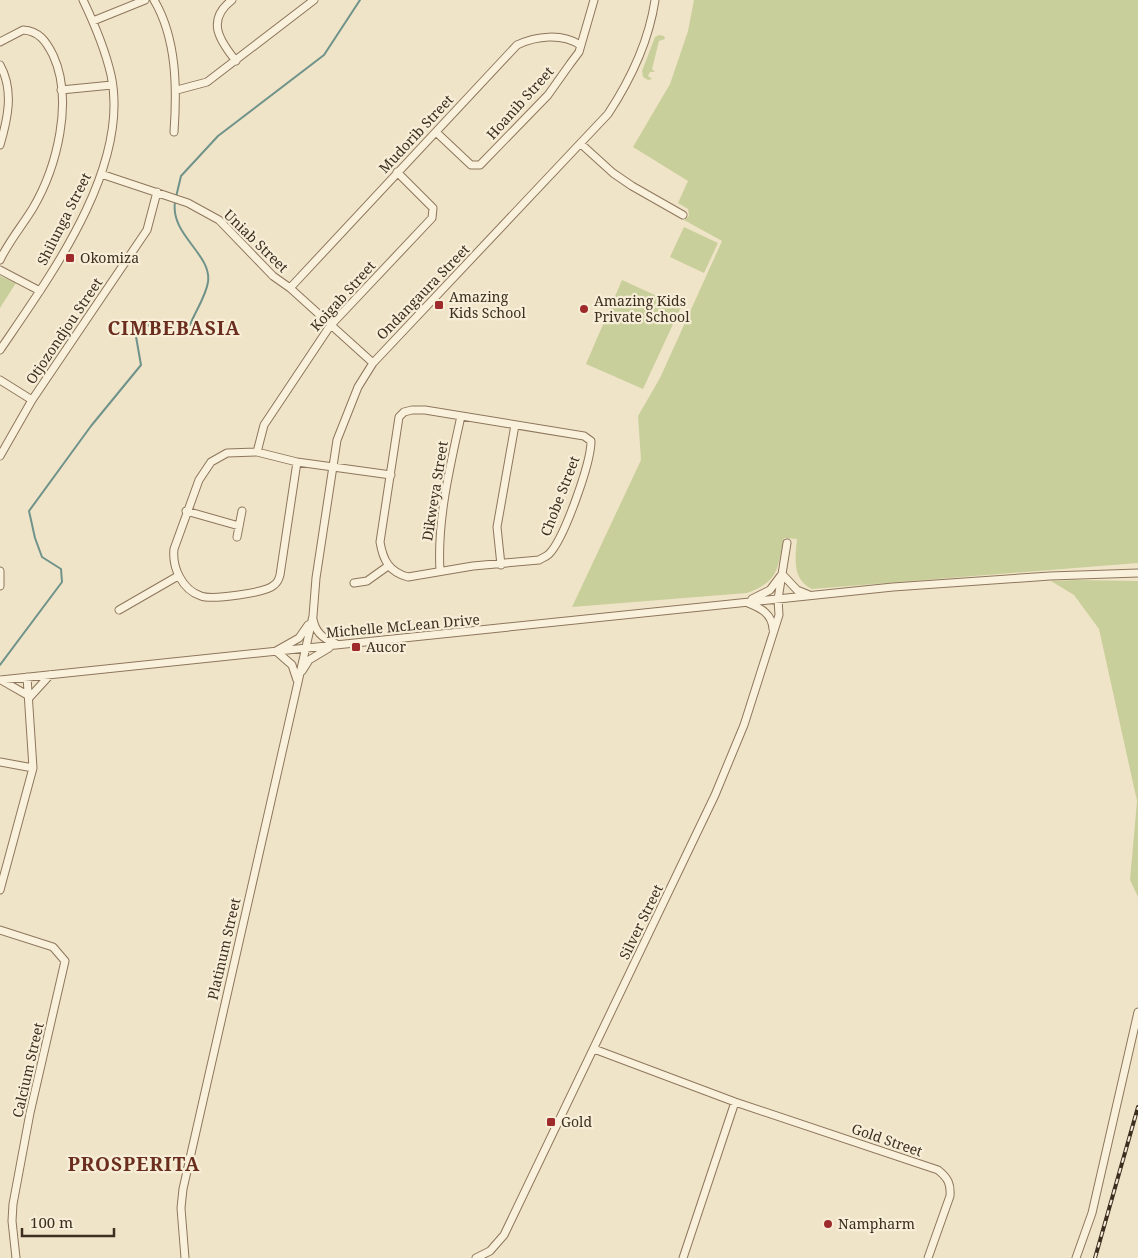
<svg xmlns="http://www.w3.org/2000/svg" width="1138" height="1258" font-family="'Noto Serif',serif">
<rect width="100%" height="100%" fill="#f0e4c8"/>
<path fill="#c9cf9b" d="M694,0H1138V563L812,589C792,579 795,559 797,539L784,538C777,568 780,581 747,593L572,607L641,460L638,416L660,378L722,241L684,220L689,216L688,209L678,203L688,181L633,147L670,84L688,31Z
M659,35L664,36L665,39L659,41L652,69L655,72H650L648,76L652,79L648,80L643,77L642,71L655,37Z
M684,227L718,243L704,273L670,257Z
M0,276L16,283L0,308Z
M622,280L681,307L643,389L586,364Z
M1076,580L1138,581V897L1130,880L1137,801L1099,629L1074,595L1051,581Z"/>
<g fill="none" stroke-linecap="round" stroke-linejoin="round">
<path stroke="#6f938a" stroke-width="2" d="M176,197L181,176L218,136L324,55L360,0
M0,665L62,582L61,569L42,557L35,538L29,511L91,426L141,365L135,331L154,323L190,325C195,312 206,296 208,282C212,254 170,235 175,202"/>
<defs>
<path id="minor" d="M154,0C177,39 177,89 174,132
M232,0C206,20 219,40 236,61
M93,21L145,0
M0,42L23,30C39,31 46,41 53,55C74,100 57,167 33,208C22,226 9,241 0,260
M0,65C14,90 8,118 0,145
M61,90L112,85
M177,90L207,82L314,0
M436,132L471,165H480L548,95L570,64L579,52L594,0
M581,144L613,173L632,186L683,215
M101,174L188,203L219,220L273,276L290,288L373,363
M0,270L40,291
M290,288L517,45C536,36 562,33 580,45
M0,350C49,278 131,167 111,75C105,49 94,23 83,0
M0,380L32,400
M412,410H425L584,436L591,441C591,463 564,539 549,554C546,557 542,558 539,560L473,566L408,577C389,572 383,560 380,542L399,417L404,412Z
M257,452L264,425L330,326L432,218L433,208L397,172
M0,456L32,400L147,230L157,192
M297,462L280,575C279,579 277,583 274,585C266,593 212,600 201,596C182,590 172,567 174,549L199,480L211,462L227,453L257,452L297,462L391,475
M186,511L239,526
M237,537L242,511
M501,565L497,527L515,425
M0,571V586
M440,571C437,519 450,467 461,416
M354,583L367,581L388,566
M752,599L770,590L782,574L797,590L809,595
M748,603C761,608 772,614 773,629
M119,610L178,576
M313,619C315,631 323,639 335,643
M302,671L309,660L329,648
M0,680L893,587L1050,576L1138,573
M1,680L29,696
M297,680L292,665L276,651L299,638L308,625
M29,698L50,675
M0,762L33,768
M0,890L33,768L27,677
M0,930L53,947L65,961L30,1113L13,1204L12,1221L16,1258
M594,1049L735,1102L938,1170C948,1178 951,1184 950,1196L928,1258
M185,1258L181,1208L183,1189L313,616L316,578L337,440L358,387L373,363L608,114C631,79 649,41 655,0
M476,1258L490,1251L504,1235L715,795L744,725L779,615L778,599L787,543
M683,1258L735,1102
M1076,1258L1092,1213L1138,1012"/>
</defs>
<use href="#minor" stroke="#8d765c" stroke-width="9"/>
<use href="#minor" stroke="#faf1dc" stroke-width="7"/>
<defs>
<path id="rail" d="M1095,1258L1138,1107"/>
</defs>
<use href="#rail" stroke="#3d2e20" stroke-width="4"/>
<use href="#rail" stroke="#f7eed8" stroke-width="2" stroke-dasharray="5.5" stroke-linecap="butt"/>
</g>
<g fill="#9e2a2b" stroke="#f7eed8" stroke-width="2">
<rect x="65" y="253" width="10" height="10" rx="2.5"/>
<rect x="434" y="300" width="10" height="10" rx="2.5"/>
<circle cx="584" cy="309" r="5"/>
<rect x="351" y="642" width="10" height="10" rx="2.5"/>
<rect x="546" y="1117" width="10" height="10" rx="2.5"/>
<circle cx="828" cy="1224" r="5"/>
</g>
<g text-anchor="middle" stroke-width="4.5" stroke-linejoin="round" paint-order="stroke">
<g font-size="14" fill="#3d2e20" stroke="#f7eed8">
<text transform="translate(520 103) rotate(-48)" y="5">Hoanib Street</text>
<text transform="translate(416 134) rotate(-47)" y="5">Mudorib Street</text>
<text transform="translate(64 219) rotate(-63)" y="5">Shilunga Street</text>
<text transform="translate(256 241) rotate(44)" y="5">Uniab Street</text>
<text transform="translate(423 292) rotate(-46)" y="5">Ondangaura Street</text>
<text transform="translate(343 296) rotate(-48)" y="5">Koigab Street</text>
<text transform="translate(64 331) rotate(-56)" y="5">Otjozondjou Street</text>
<text transform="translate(435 491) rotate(-81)" y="5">Dikweya Street</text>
<text transform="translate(560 496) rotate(-69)" y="5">Chobe Street</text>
<text transform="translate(403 626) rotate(-5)" y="5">Michelle McLean Drive</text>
<text transform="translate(641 922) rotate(-64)" y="5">Silver Street</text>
<text transform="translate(224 949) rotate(-77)" y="5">Platinum Street</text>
<text transform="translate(28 1070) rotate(-77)" y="5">Calcium Street</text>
<text transform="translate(887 1140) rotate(19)" y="5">Gold Street</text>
</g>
<g font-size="14" fill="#3d2e20" stroke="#f7eed8" text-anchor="start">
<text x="80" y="263">Okomiza</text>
<text x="449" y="302">Amazing<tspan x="449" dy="16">Kids School</tspan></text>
<text x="594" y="306">Amazing Kids<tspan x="594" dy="16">Private School</tspan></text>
<text x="366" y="652">Aucor</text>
<text x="561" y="1127">Gold</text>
<text x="838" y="1229">Nampharm</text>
</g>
<g font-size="19" font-weight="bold" letter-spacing="1" fill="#6b2e1e" stroke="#f7eed8">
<text x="174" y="335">CIMBEBASIA</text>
<text x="134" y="1171">PROSPERITA</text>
</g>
</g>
<path d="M22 1228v8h92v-8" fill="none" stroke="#3d2e20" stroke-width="2.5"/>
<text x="30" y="1228" font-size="15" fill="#3d2e20" stroke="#f7eed8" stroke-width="4" paint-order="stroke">100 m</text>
</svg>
